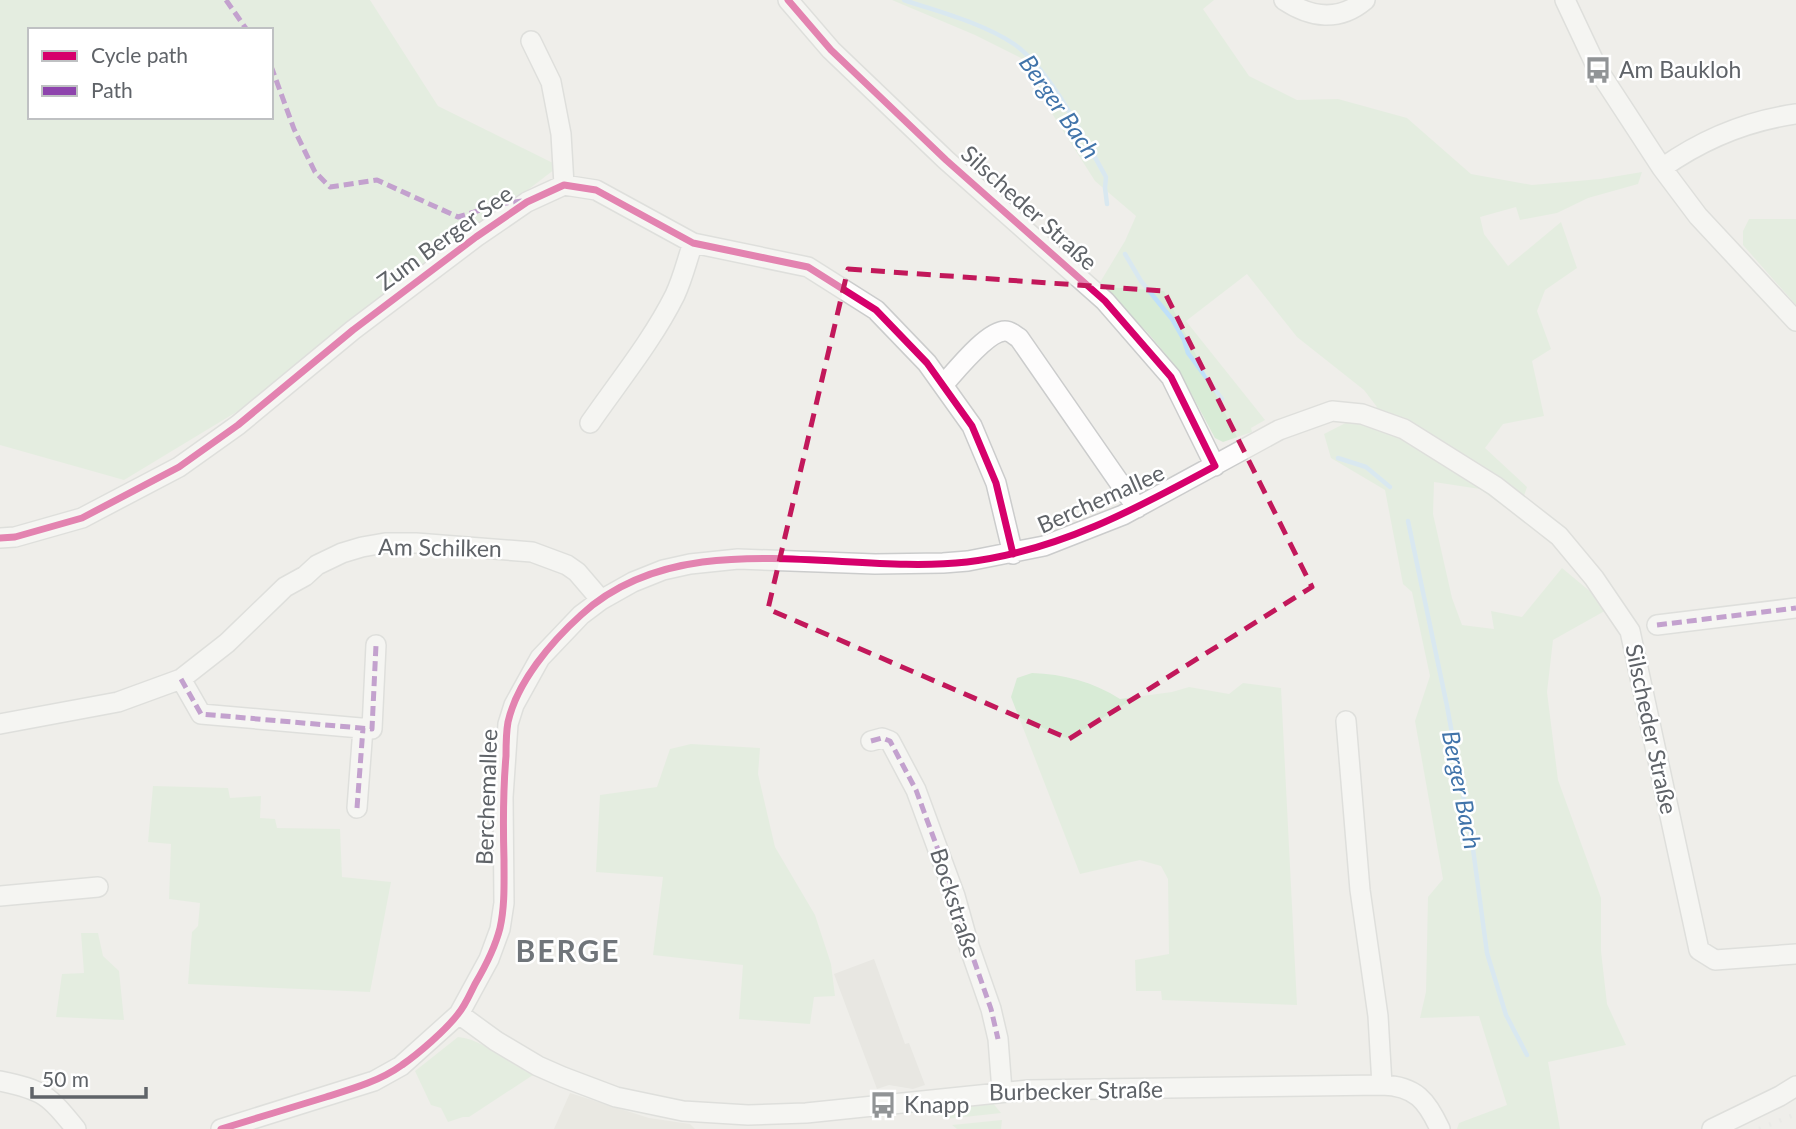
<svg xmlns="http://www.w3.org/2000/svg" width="1796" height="1129" font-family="Lato,sans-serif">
<rect width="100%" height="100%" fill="#efeeea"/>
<path fill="#dfddda" d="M874,959L905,1044L909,1043L925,1085L913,1089L889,1085L877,1089L834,974Z"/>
<path fill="#e2e0da" d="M570,1093L649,1118L690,1124L695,1129H554Z"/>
<path fill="#d8ebd6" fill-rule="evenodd" d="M0,0H370L438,106L559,166L243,408L124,480L0,445ZM30,30H271V117H30Z
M892,0H1214L1203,9L1249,76L1297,100L1338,99L1407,118L1471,174L1532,185L1600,179L1642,172L1638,184L1588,198L1557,213L1520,220L1516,207L1480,217L1484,234L1508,266L1561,222L1577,268L1545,290L1537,311L1551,349L1532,361L1544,416L1503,424L1485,448L1527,487L1517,516L1480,489L1434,482L1433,514L1452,598L1462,625L1494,629L1491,611L1522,617L1562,568L1610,608L1553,640L1547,692L1558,780L1601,898V951L1607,1004L1626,1045L1548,1062L1560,1129H1457L1459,1123L1507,1105L1479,1016L1420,1018L1426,992L1428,897L1443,879L1415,721L1430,676L1412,592L1403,584L1385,490L1331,458L1324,434L1377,407L1364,390L1297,337L1247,274L1186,321L1265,420L1251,428L1252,432L1223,442L1215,438L1178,369L1148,333L1099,284L1125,241L1136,216L1095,181L1039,93L1029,62L975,35Z
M1749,219H1796V305L1743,245V231Z
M1032,673C1063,674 1094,682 1120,699L1172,692L1189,687L1229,694L1243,683L1281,688L1297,1005L1162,1000L1161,991H1136L1135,960L1169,954L1168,879L1161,866L1140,860L1080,874L1011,697L1017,678Z
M691,744L760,748L758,774L775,847L815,915L831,964L835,996L814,997L810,1024L739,1019L743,965L653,955L663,877L596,872L600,795L657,787L670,749Z
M153,786L228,788L230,798L261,796L260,818L275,819L277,828L340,829L342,877L391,882L370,992L188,984L192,932L198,926L200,903L169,899L171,844L148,842Z
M81,933H98L103,956L119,971L124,1020L56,1017L62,974L84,973Z
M458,1037C483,1039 510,1064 533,1075L469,1117H463L448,1122L441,1108L431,1105L415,1071Z
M992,1102L1001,1113L946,1119L930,1109Z
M1002,1120L1001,1129H957L952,1125Z"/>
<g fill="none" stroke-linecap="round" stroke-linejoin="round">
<path stroke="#bfe0f9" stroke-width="4.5" d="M904,0C939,12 983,23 1014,44C1051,70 1083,137 1106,177L1105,188L1107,204
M1125,254L1141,281L1172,319L1184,340L1188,353L1222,399
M1338,458L1366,467L1390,487
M1408,521L1447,706L1473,849L1487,953L1506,1015L1527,1055"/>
<defs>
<path id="minor" d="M788,0L831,50L946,160L1105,301L1171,377L1215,466
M1284,0C1311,18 1339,22 1365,0
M1565,0L1598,70L1662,168L1698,216L1796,321
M531,41L551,82L561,134L564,185
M1662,168C1703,139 1746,121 1796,114
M943,385C955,372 987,331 1005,331C1011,331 1014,335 1019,338L1137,508
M590,423C619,381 652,341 675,295C683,278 687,260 693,243
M0,538L15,537L82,518L179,467L238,425L353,330L476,237L527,202L564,185L596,190L693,243L808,267L876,310L927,363L972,426L996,483L1013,554
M1657,625L1796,608
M181,679L201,714L372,729L376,645
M1346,721L1360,890L1378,1016L1382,1085
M0,724L118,702L181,679L227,643L285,587L305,576L317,565L342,553L362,547L385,543H416L532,552L567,565L577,572L601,600
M871,741L882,738L890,741L916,790L955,896L969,946L991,1009L998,1039L1002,1091
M357,808L363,728
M0,896L98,887
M459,1014L496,1041L538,1066L563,1077L616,1097L683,1111L748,1115L806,1113L1028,1090L1382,1085C1416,1086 1427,1101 1440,1129
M0,1081C44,1090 48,1095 76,1129
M221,1129L374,1081L401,1066L459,1014L489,959L500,929L504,903L503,797L508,724L514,705L540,658L581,615L601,600L633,582L663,570L690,564L738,559L875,564L943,563L968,561L1044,546L1123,515L1279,430L1332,411L1362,414L1404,429L1495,486L1559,536L1594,578L1630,631L1699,950L1715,960L1796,954
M1712,1129L1780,1096L1796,1086"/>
</defs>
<use href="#minor" stroke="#cbcccc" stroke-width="22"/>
<use href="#minor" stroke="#fdfcfc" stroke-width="19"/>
<path stroke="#e4e4e4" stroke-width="4.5" stroke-dasharray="2 9" stroke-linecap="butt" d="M1759,1129L1796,1114"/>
<path stroke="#8e44ad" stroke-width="5" stroke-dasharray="10 5" stroke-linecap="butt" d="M226,0L247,30
M271,66L294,129L315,172L330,187L377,180L458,217L500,204L522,201
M1657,625L1796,608
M181,679L201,714L372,729L376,645
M871,741L882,738L890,741L916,790L955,896L969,946L991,1009L998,1039
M357,808L363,728"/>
<defs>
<path id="cycleway" d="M0,538L15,537L82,518L179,467L238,425L353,330L476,237L527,202L564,185L596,190L693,243L808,267L876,310L927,363L972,426L996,483L1013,554
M221,1129C256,1118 291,1108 326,1097C352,1089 380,1081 402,1065C418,1054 446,1030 458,1014C465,1006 470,994 475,984C485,967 495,948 500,928C505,906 504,882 504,860C503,825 503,791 506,756C506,745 506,733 508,722C517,682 551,642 581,615C683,521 843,576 967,562C1058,551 1136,509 1215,466L1171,377L1105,301L946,160L831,50L788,0"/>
</defs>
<use href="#cycleway" stroke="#fff" stroke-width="11"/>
<use href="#cycleway" stroke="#d6006c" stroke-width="7"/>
</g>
<path d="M0 0H1796V1129H0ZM848,269L1164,291L1312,587L1069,739L768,609Z" fill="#efeeea" fill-opacity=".55" fill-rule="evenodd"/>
<path fill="none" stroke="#c2185b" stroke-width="5" stroke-dasharray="14 9" stroke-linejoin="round" d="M848,269L1164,291L1312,587L1069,739L768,609Z"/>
<defs>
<symbol id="bus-bare" viewBox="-9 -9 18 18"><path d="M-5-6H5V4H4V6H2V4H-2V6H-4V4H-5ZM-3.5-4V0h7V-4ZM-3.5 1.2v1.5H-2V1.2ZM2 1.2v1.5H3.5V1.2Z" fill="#919496" stroke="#fff" stroke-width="2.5" paint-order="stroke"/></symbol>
</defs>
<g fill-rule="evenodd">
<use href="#bus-bare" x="1579" y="51" width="38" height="38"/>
<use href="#bus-bare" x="864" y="1086" width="38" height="38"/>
</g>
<g text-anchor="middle" stroke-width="5" stroke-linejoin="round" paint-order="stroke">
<g font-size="23" fill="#5f6368" stroke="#fff" text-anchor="start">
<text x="1619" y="78">Am Baukloh</text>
<text x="904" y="1113">Knapp</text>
</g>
<g font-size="23" fill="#5f6368" stroke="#fff">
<text transform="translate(1029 208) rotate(42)" y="8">Silscheder Straße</text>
<text transform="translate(445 238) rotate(-36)" y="8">Zum Berger See</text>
<text transform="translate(1101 499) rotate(-24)" y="8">Berchemallee</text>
<text transform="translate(440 548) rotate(1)" y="8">Am Schilken</text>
<text transform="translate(1651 729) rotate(78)" y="8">Silscheder Straße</text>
<text transform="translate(487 797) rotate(-88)" y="8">Berchemallee</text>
<text transform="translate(955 903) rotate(72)" y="8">Bockstraße</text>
<text transform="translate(1076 1091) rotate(-1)" y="8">Burbecker Straße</text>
</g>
<g font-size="24" font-style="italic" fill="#4174aa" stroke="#fff">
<text transform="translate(1059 107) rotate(55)" y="8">Berger Bach</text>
<text transform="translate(1461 790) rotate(79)" y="8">Berger Bach</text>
</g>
<g font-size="30" font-weight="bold" letter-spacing="2" fill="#70757a" stroke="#fff">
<text x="568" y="962">BERGE</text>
</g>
</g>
<rect x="28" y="28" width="245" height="91" fill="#ffffff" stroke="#bfc1c3" stroke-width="2"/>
<rect x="42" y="51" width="35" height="10" fill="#d6006c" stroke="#bfc1c3" stroke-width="2"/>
<text x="91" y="63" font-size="21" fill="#5f6368">Cycle path</text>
<rect x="42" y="86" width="35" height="10" fill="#8e44ad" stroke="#bfc1c3" stroke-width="2"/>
<text x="91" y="98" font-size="21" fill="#5f6368">Path</text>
<path d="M32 1087v10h114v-10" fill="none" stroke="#5f6368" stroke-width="3.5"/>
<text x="42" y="1087" font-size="21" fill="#5f6368" stroke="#ffffff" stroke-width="5" paint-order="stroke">50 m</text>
</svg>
